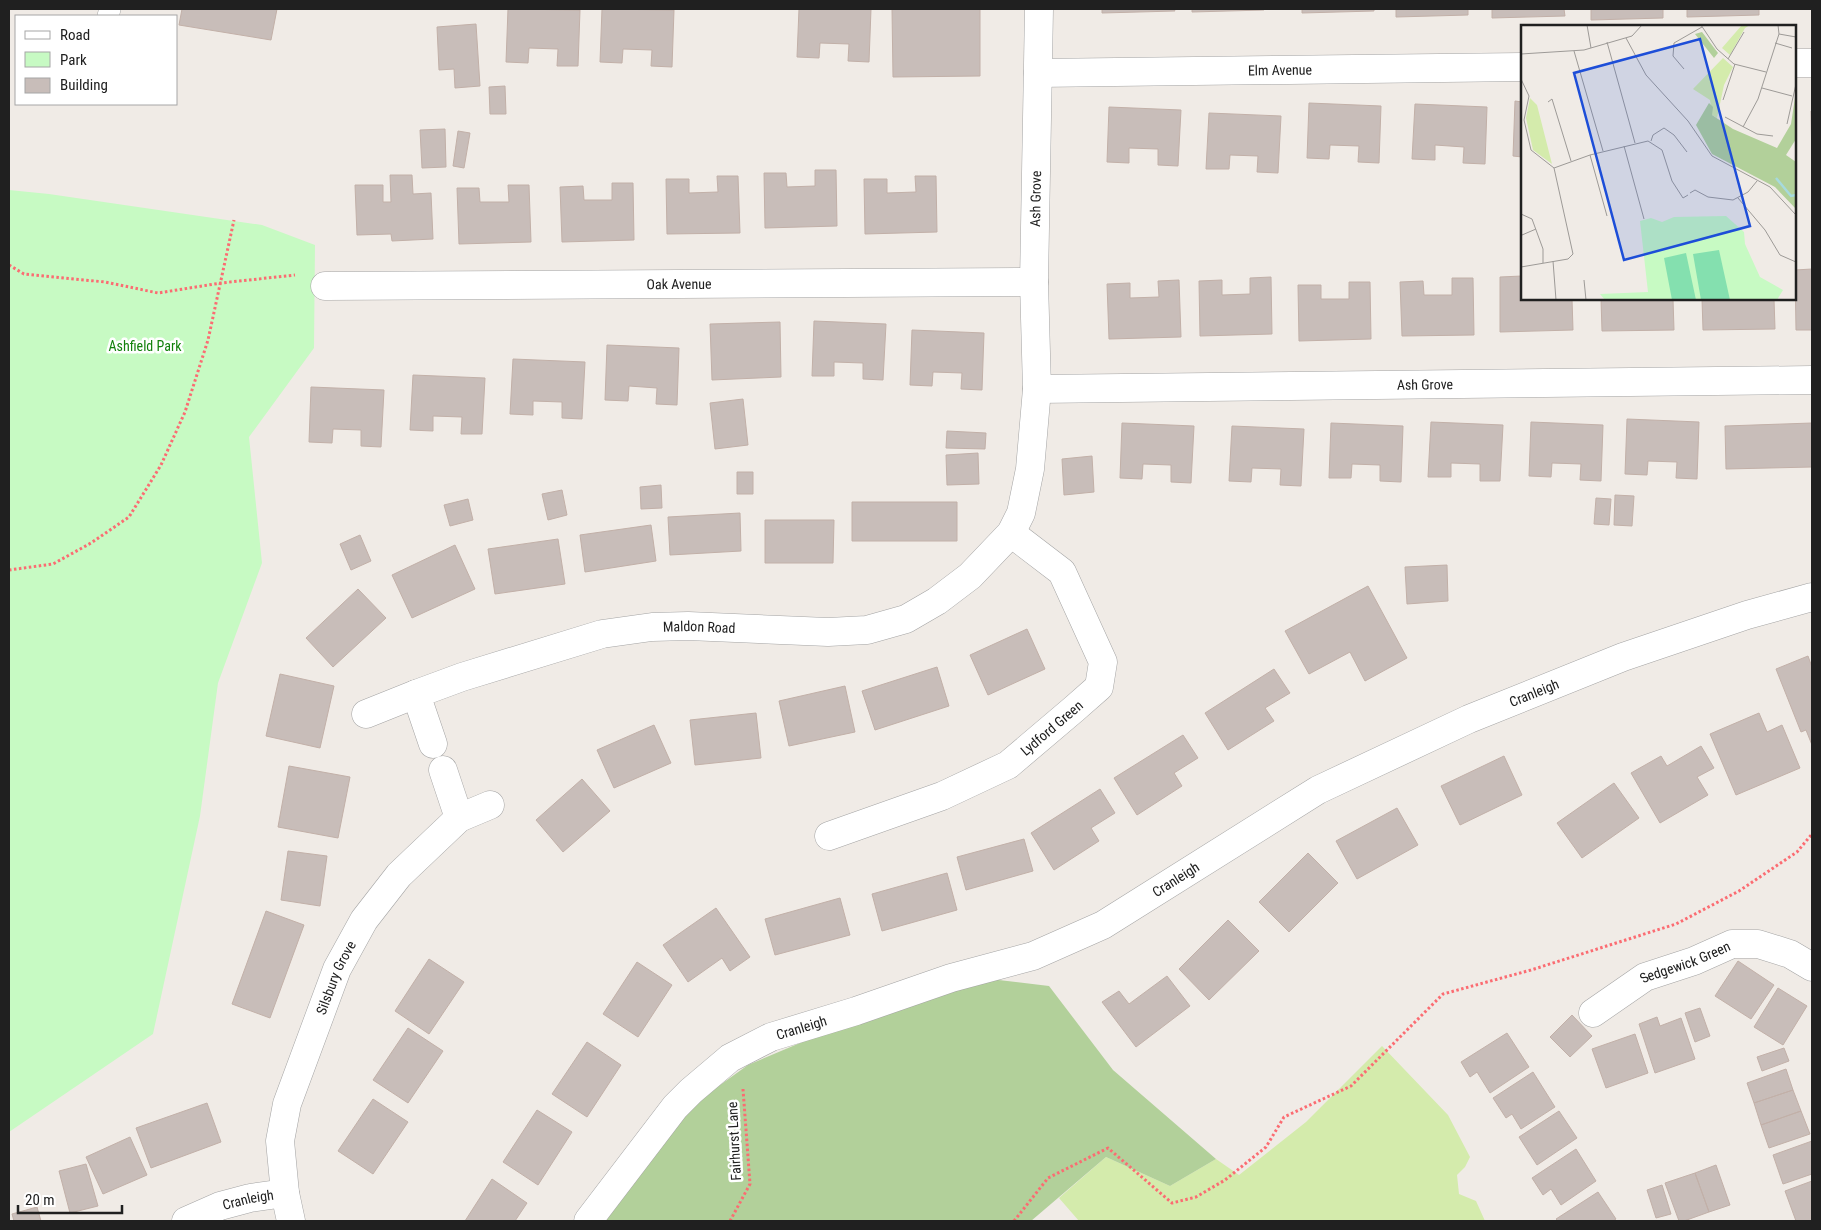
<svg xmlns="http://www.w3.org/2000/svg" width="1821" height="1230" font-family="'Roboto Condensed',sans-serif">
<rect width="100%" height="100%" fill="#f0ebe6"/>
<path fill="#d4ebac" d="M1382,1046L1448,1115L1470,1157L1465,1167L1457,1175L1459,1194L1476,1201L1485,1221H1079L1059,1198L1106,1157L1170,1186L1216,1159L1239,1175L1306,1122Z"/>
<path fill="#b2d09a" d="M990,979L1049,986L1113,1070L1216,1159L1170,1186L1106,1157L1031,1221H605L695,1103L748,1065L869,1014Z"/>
<path fill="#c7fac3" d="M9,190L49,194L262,225L315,245L314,348L249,437L262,563L218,683L200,816L153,1034L9,1132Z"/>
<path fill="#c8bdb9" stroke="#c2b0a8" d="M182,9H277L271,40L179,25Z
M508,9L580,10L578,66H557L558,49L529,48L528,63L506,62Z
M602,9L674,10L672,67L651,66L652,50L623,49L622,63L600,62Z
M799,9H871L869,62L848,61L849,44L820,43L819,58L797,57Z
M892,9H980V76L893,77Z
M1102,9H1174L1175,11L1102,13Z
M1192,9H1264V10L1192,12Z
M1302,9H1374V11L1302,13Z
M1396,9H1468V15L1396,17Z
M1492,9H1564L1565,16L1492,18Z
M1591,9H1663V18L1591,20Z
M1687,9H1759V15L1687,17Z
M476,24L480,86L455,88L454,69L439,70L437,27Z
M505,86L506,114H490L489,87Z
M1515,101L1522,102V157L1513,156Z
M1309,103L1381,106L1379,163L1358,162L1359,146L1330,145L1329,159L1307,158Z
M1415,104L1487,107L1485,164L1463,163L1464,147L1435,145V160L1412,159Z
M1109,107L1181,110L1178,166L1158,165V149L1129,148V163L1107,162Z
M1811,111H1812V169Z
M1209,113L1281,116L1278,173L1257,172L1258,156L1230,155L1229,169H1206Z
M445,129L446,167L422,168L420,130Z
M458,131L470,133L464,168L453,166Z
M815,170H836L837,226L765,228L764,173H786L787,187L815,186Z
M390,175H412L413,194L431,193L433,239L392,241L391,234L357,235L355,185H383V202H391Z
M717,176H738L740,233L667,234L666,179H689V193L718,192Z
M915,176H936L937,232L865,234L864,179H887V193L916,192Z
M612,183H633L634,240L562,242L560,187L583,186L584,200H612Z
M508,185H529L531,242L459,244L457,188H479L480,202H509Z
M1812,269V330H1796L1795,270Z
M1522,276V299H1572L1573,330L1500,332V277Z
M1271,277L1272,334L1200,336L1199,281L1222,280V295L1250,294V278Z
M1452,278H1473L1474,335L1402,336L1400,282L1423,281L1424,295H1452Z
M1179,280L1181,337L1109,339L1107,284L1130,283V298L1159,297L1158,281Z
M1349,282H1370L1371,339L1299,341L1298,285H1321V299H1349Z
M1601,299H1673L1674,330L1602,331Z
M1702,299H1774L1775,329L1703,330Z
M814,321L886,324L883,380L863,379V363L834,362V376H812Z
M780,322L781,377L712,380L710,324Z
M912,330L984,333L982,390L961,389L962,373L933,372L932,386L910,385Z
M607,345L679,348L677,405L656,404L657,388L629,386L628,401L605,400Z
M513,359L585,362L582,419L562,418V402L533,401V415L510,414Z
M413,375L485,378L482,434H461L462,417L433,416V431L410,430Z
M311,387L384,390L381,447L361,446V430L333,429L332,443L309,442Z
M743,399L748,445L715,449L710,403Z
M1627,419L1699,422L1697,479L1676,478L1677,462L1648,461L1647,475L1625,474Z
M1431,422L1503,425L1500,481H1480V464L1451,463V477H1428Z
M1531,422L1603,425L1601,481L1580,480L1581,464L1552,463L1551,477L1529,476Z
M1122,423L1194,426L1191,483L1171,482V465L1143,464L1142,479L1120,478Z
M1331,423L1403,426L1401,482L1380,481V465L1352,464L1351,478H1329Z
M1812,423V467L1726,469L1725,426Z
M1232,426L1304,429L1301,486L1280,485L1281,469L1252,468L1251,482L1229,481Z
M947,431L986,433L985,449L946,448Z
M978,453L979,484L947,485L946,455Z
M1092,456L1094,492L1064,495L1062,459Z
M737,472H753V494H737Z
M661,485L662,508L641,509L640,487Z
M562,490L567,515L548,520L542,494Z
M1615,495L1634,496L1632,526L1614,525Z
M1596,498L1611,499L1609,525L1594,524Z
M468,499L473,520L450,526L444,505Z
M852,502H957V541H852Z
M740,513L741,551L670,555L668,517Z
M765,520H834L833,563H765Z
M651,525L656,561L585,572L580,535Z
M360,535L371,561L351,570L340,544Z
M558,539L565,584L495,594L488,549Z
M455,545L475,589L412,618L392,575Z
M1447,565L1448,601L1407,604L1405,567Z
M1368,586L1407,658L1365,681L1350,652L1309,674L1285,631Z
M358,589L386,618L333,667L306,638Z
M1027,629L1045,669L988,695L970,655Z
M1808,656L1812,667V745L1806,730L1801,732L1776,669Z
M937,667L949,706L875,730L862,691Z
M1274,669L1290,693L1265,708L1274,721L1228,750L1205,713Z
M280,674L334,686L320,748L266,736Z
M845,686L855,732L789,746L779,701Z
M756,713L761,758L695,765L690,720Z
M1759,713L1767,732L1782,725L1800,768L1736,795L1710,734Z
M654,725L671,763L614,788L597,750Z
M1183,735L1198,758L1174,773L1182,786L1137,815L1114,778Z
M1701,746L1714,768L1697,777L1708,795L1660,823L1631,773L1661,756L1667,766Z
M1504,756L1522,795L1460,825L1441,786Z
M289,766L350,777L338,838L278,827Z
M582,779L610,811L563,852L536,820Z
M1614,783L1639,818L1582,858L1557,823Z
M1100,789L1115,813L1091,828L1099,841L1054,870L1031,833Z
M1397,808L1418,845L1357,879L1336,841Z
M1024,839L1033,871L966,890L957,857Z
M288,851L327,856L320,906L281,900Z
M1308,853L1338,883L1289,932L1259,902Z
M947,873L957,910L882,931L872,894Z
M840,898L850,935L775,955L765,919Z
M716,908L750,957L730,971L722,958L688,982L663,945Z
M266,911L304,925L270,1018L232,1004Z
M1228,920L1259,951L1209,1000L1179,969Z
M429,959L464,982L429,1034L395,1011Z
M1738,961L1774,985L1751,1019L1715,996Z
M637,962L672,985L638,1037L603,1014Z
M1167,976L1190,1006L1136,1047L1102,1002L1119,991L1129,1004Z
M1778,988L1807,1006L1783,1045L1754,1027Z
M1700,1008L1710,1036L1695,1042L1685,1013Z
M1572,1015L1592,1036L1570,1057L1550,1037Z
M1657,1017L1660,1026L1681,1018L1695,1059L1655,1073L1639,1024Z
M408,1028L443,1051L408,1103L373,1080Z
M1507,1033L1529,1067L1490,1093L1477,1072L1470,1077L1461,1062Z
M1635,1034L1648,1073L1606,1088L1592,1049Z
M587,1042L621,1065L587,1117L552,1094Z
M1784,1048L1789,1061L1762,1071L1757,1057Z
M1786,1069L1793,1090L1754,1103L1747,1083Z
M1533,1072L1555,1107L1521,1129L1512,1114L1506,1118L1493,1098Z
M1793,1090L1801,1111L1761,1125L1754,1103Z
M373,1099L408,1122L373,1174L338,1151Z
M207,1103L221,1142L151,1168L136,1128Z
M537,1110L572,1132L538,1185L503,1162Z
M1559,1111L1577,1138L1537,1165L1519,1137Z
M1801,1111L1810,1134L1769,1148L1761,1125Z
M130,1137L147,1175L103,1194L86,1157Z
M1812,1141V1174L1783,1184L1773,1155Z
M1576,1149L1596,1181L1561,1205L1551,1189L1543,1195L1532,1178Z
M86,1164L98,1206L70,1213L59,1171Z
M1716,1165L1730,1205L1709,1212L1695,1173Z
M1695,1173L1709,1212L1684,1221H1679L1665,1183Z
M492,1179L527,1203L515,1221H465Z
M1812,1181V1221H1796L1785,1191Z
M1662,1185L1671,1214L1656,1218L1647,1190Z
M1598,1192L1616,1219L1613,1221H1558L1556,1219Z
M37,1207L41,1221H14L12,1214Z"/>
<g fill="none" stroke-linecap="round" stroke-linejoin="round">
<defs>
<path id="lane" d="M108,16L110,9"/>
<g id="street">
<path d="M1795,63H1812"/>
<path id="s1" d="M1038,73L1522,67"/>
<path id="s2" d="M325,286L1034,282"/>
<path id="s3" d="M1037,389L1812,380"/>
<path d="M366,714L416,694"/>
<path id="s4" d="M433,744L416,694L462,677L602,634L652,627L688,626L828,632L867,630L906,619L937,601L970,576L1011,533L1021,513L1030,469L1037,389L1034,282L1039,9"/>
<path d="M459,818L490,805"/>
<path id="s5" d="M829,836L942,796L1008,765L1074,709L1099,687L1103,662L1062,572L1011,533"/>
<path id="s6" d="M1593,1013L1645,977L1694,961L1732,944H1758L1790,954L1812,967"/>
<path id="s7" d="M186,1221L220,1206L250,1198L285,1193"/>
<path id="s8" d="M291,1221L285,1193L280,1141L287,1104L337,969L364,920L399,875L459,818L443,770"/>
<path id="s9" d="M588,1221L675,1107L691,1091L730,1058L771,1037L856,1011L951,978L1033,956L1103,925L1318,790L1469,719L1623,657L1747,615L1812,597"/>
</g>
</defs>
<use href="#lane" stroke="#a4a4a4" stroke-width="22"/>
<use href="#street" stroke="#a4a4a4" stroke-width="29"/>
<path stroke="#fb6c72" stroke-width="3" stroke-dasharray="2.5 2.5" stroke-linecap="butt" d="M9,265L24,274L105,282L158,293L221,283L295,275
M9,570L53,564L91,543L129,517L161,465L185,412L208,340L234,220
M730,1221L750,1184L743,1089
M1014,1221L1048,1178L1108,1148L1172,1203L1196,1197L1225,1180L1266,1147L1284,1117L1351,1086L1443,994L1531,970L1676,924L1739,891L1797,852L1812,834"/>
<use href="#lane" stroke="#fff" stroke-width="21"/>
<use href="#street" stroke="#fff" stroke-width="28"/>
</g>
<g text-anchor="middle" stroke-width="5" stroke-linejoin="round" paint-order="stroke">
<g font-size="14" fill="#202020" stroke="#fff">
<text dy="5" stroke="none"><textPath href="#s1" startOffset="242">Elm Avenue</textPath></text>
<text dy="5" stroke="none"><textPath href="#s4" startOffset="1029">Ash Grove</textPath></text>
<text dy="5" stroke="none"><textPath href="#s2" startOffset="354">Oak Avenue</textPath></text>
<text dy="5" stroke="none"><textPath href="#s3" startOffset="388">Ash Grove</textPath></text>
<text dy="5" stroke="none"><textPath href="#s4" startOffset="346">Maldon Road</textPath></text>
<text dy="5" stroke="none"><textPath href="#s9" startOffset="1105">Cranleigh</textPath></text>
<text dy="5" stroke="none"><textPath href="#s5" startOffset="250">Lydford Green</textPath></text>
<text dy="5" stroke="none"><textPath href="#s9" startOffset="700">Cranleigh</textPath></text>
<text dy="5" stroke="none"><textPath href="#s6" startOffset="106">Sedgewick Green</textPath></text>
<text dy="5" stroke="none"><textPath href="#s8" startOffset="254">Silsbury Grove</textPath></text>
<text dy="5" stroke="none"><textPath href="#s9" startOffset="295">Cranleigh</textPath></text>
<text transform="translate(734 1141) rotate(-93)" y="5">Fairhurst Lane</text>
<text dy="5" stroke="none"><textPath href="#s7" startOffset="66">Cranleigh</textPath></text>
</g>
<g font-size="14" fill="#12810b" stroke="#fff">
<text x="145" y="351">Ashfield Park</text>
</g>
</g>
<g transform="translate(1521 25)">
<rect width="275" height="275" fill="#f0ebe6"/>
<path d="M221,0H229L224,3L209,30L201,23ZM202,33L212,42L203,60L196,93L191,90L189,75L172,64ZM9,73L16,80L31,139L12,125L5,93Z" fill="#d4ebac"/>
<path d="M181,7L197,28L193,33L174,9ZM275,66V114L265,130L275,137V184L254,162L191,129L175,100L188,78L192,82L191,90L212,104L256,123L270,99Z" fill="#b2d09a"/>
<path d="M205,191L223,207L224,219L239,252L262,265L256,275H84L79,269L127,267L119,196L130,193L141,197L153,192Z" fill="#c7fac3"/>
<path d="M198,225L209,275H180L172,229ZM165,228L175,275H151L143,233Z" fill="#84e0af"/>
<path fill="none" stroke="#a6dade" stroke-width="2.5" d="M255,153L270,171L275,170"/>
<path fill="none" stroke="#9d9a97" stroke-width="1" d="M66,0L70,23M180,0L196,24L213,39L245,47M258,9L275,12M105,13L125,50L167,96L191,131L249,162L275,190M86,17L114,118M254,18L271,23M53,26L82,126M0,29L63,25L111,11L121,0M207,34L223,7M163,44L152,31L153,18L181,2M0,54L8,71L3,95L10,125L33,143L52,229L47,234L0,242M241,63L271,71M202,75L214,39M27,77L31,74L50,136M204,92L236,109L252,111M266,99L275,59M222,102L237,74L258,9L257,0M130,116L132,110L143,103L153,110L166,127M103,121L123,194M69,130L86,191M33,143L69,130L127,116L141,125L151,156L162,173L167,170M169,168L174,165L187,172L212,175L227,167L236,156M217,173L244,205L259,230L275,237M0,189L11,194L22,224V238M1,210L15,204M32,236L35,275M63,255L65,275"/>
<path fill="#1d4ed8" fill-opacity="0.15" stroke="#1d4ed8" stroke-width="2.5" d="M179,14L229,201L103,235L53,48Z"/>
<rect width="275" height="275" fill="none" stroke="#202020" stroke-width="2.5"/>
</g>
<rect width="1821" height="1230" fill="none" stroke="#202020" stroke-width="20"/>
<rect x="15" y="15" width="162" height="90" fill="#ffffff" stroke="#a6a6a6"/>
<rect x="25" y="31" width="25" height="8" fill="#ffffff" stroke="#a6a6a6"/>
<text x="60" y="40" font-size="15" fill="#202020">Road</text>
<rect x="25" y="52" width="25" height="15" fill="#c7fac3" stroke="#a6a6a6"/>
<text x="60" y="65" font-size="15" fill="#202020">Park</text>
<rect x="25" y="78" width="25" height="15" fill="#c8bdb9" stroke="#a6a6a6"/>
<text x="60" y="90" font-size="15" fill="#202020">Building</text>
<path d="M18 1205v8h104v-8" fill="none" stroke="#202020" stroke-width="2.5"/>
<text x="25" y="1205" font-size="15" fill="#202020" stroke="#ffffff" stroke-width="4" paint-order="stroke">20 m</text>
</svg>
